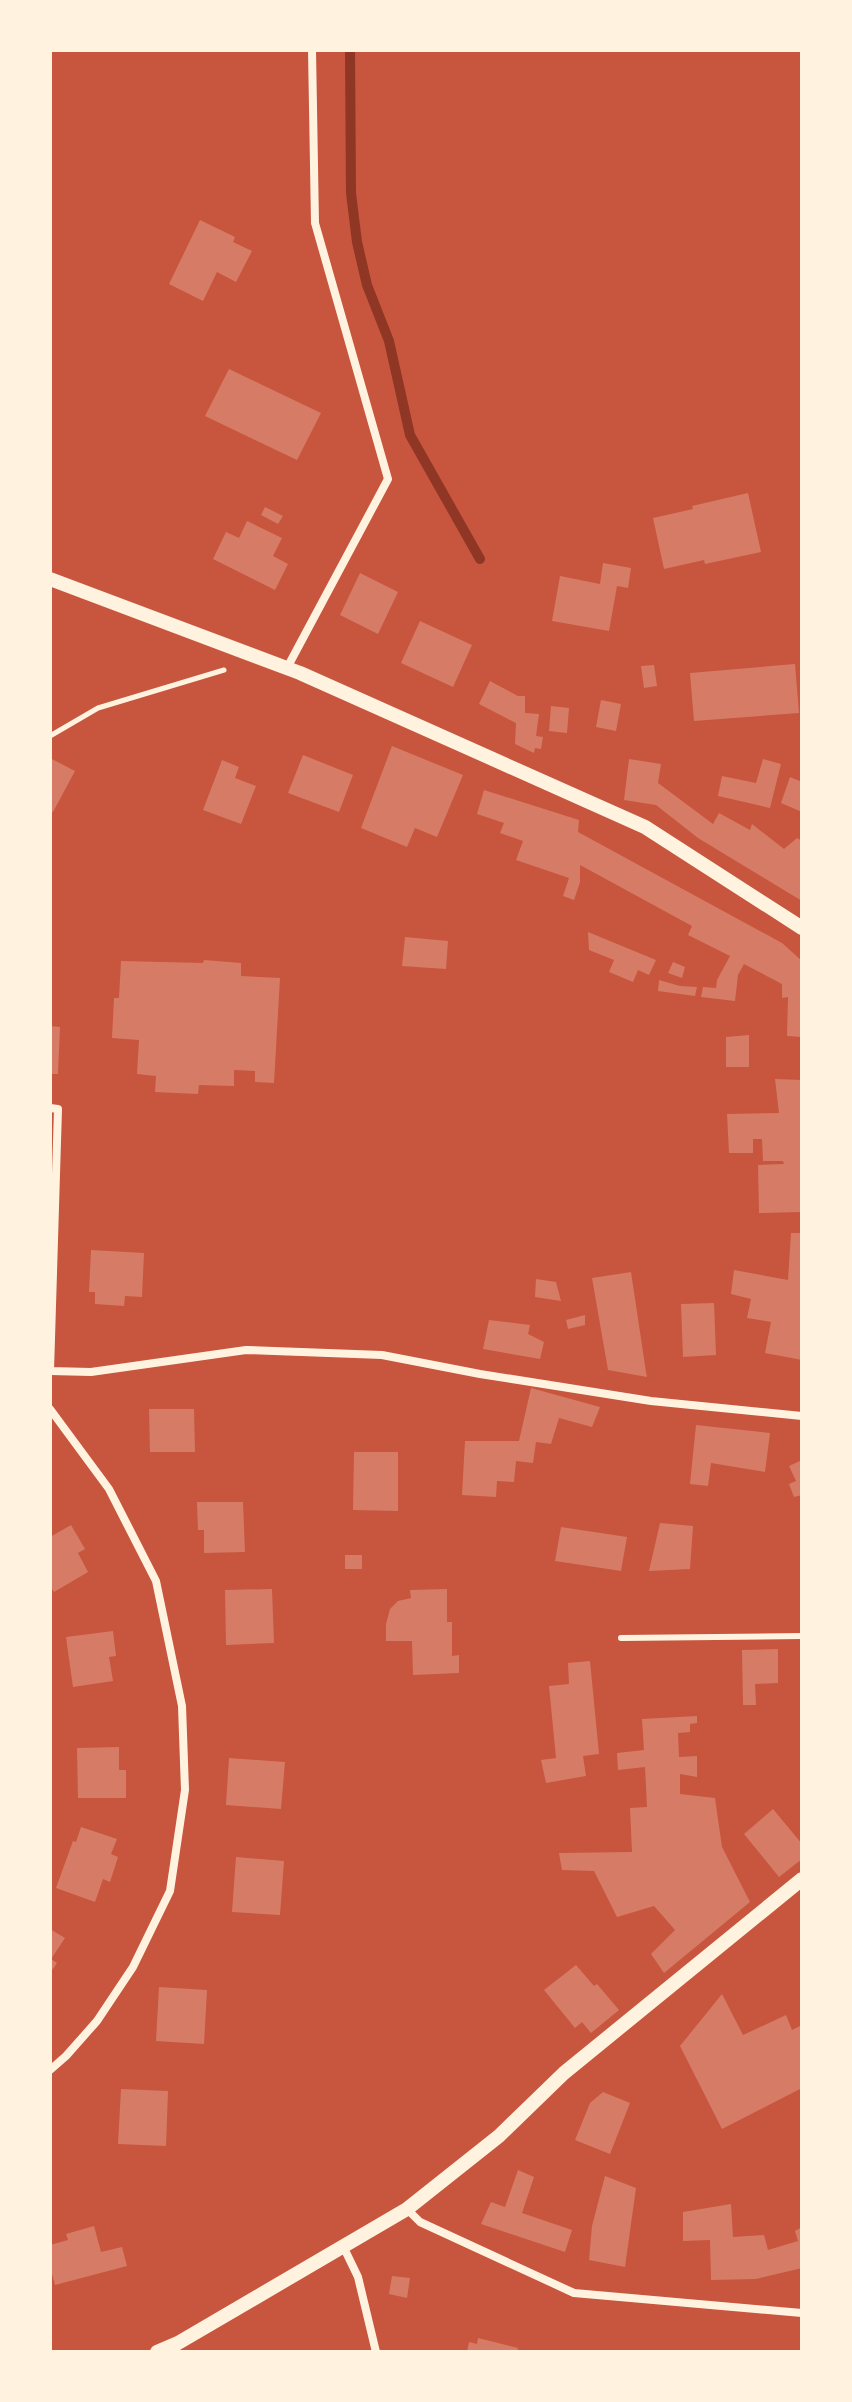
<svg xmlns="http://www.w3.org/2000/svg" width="852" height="2402" font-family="'Golos Text',sans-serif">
<rect width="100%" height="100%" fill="#c8553d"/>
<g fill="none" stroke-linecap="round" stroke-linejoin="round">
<path stroke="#8f3625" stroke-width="10" d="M350,50L351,193L357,242L367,285L389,341L410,435L480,559"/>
</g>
<path fill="#d67c66" d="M200,220L235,237L233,242L252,251L236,282L217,272L203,301L169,284Z
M229,369L321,413L297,460L205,416Z
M748,493L761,552L705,564L704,560L664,569L653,518L693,509L692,506Z
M265,507L283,516L278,524L261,515Z
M247,521L282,538L273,556L288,564L275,590L213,559L226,532L239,538Z
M603,563L631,568L628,588L617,586L609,631L552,621L560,576L600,584Z
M360,573L398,592L378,634L340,615Z
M420,621L472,645L453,687L401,663Z
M795,664L799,713L694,721L690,673Z
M654,665L657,686L644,688L641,666Z
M490,681L518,696H525V713L539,714L536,736L543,737L541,749L535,748L534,753L515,744L516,723L479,704Z
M601,700L621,704L616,731L596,727Z
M551,706L569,708L567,733L549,731Z
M392,746L463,775L437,837L415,828L407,847L361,828Z
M303,755L353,775L339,812L288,793Z
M50,758L75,771L53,812L50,810Z
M629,759L661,764L658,783L713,824L719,813L750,830L752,824L784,849L797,838L802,841V901L698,838L656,805L624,800Z
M763,759L781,764L770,808L718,796L722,776L756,783Z
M222,760L239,767L235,778L256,786L241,824L203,810Z
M790,777L802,782V812L781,803Z
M484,790L579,820L578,832L782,943L802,961V1037L787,1036L788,997L782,998V984L744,964L738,975L735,1001L701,997L703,987L716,988L717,980L730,956L688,935L692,926L580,865V882L574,900L563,896L569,878L516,860L523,841L500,833L504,823L477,814Z
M588,932L656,960L649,975L638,970L633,982L609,972L614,960L589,950Z
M405,937L448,941L446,969L402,966Z
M204,960L241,963V976L280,978L274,1083L255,1082V1071L234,1070V1086L199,1085L198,1094L155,1092L156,1076L137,1074L139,1040L112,1038L114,998H119L121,961L203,963Z
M673,962L685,967L682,978L668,973Z
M659,980L680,986L697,987L695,996L658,991Z
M50,1026L60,1027L58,1074H50Z
M749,1035V1067H726V1037Z
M775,1079L802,1080V1212L759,1213L758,1165L784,1164L783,1161H763L762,1139H753V1153H729L727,1114L779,1113Z
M791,1233H802V1360L765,1353L771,1322L747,1318L751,1299L731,1294L734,1270L788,1280Z
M91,1250L144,1253L142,1297L125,1296L124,1306L95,1304V1292H89Z
M631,1272L646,1372L647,1377L608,1370L592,1278Z
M536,1279L556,1282L561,1301L535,1297Z
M714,1303L716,1355L683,1357L681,1304Z
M585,1315V1325L568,1329L566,1320Z
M489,1320L530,1325L528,1334L544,1342L540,1359L483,1349Z
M531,1388L600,1407L592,1427L559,1418L551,1444L536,1442L533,1463L516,1461L514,1482L497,1481L496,1497L462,1495L465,1441H519Z
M149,1409H194L195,1452H150Z
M696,1425L770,1433L765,1472L711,1463L708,1486L690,1484Z
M354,1452H398V1511L353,1510Z
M802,1460V1495L794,1497L789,1484L796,1481L789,1466Z
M197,1502H243L245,1552L204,1553V1530H198Z
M660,1523L693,1526L690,1569L649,1571Z
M71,1525L85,1549L78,1553L88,1572L54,1592L50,1586V1537Z
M561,1527L627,1537L621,1571L555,1561Z
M345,1555H362V1569H345Z
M272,1589L274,1643L226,1645L225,1590Z
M447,1589V1622H452V1656L459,1655V1673L413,1675L412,1641H386V1624L390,1609L398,1601L411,1598L410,1590Z
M113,1631L116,1656L109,1657L113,1681L73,1687L66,1637Z
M778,1649V1683L755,1684L756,1705H743L742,1650Z
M590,1661L599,1754L583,1756L586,1776L546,1783L541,1760L556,1758L549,1686L569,1684L568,1663Z
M697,1716V1723L690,1724V1732L678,1733L679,1757L697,1756V1777L680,1774V1794L715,1798L722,1847L750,1902L664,1973L651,1954L675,1930L654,1906L617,1917L594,1871L562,1870L559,1853L632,1852L630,1808L647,1807L645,1767L618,1770L617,1753L644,1750L642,1719Z
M119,1747V1770H126V1798H78L77,1748Z
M229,1758L285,1762L281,1809L226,1805Z
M773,1809L802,1844V1859L779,1877L744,1834Z
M81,1827L117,1839L111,1854L118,1857L110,1882L103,1879L95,1902L56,1888L73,1841L76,1842Z
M236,1857L284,1861L280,1915L232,1912Z
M50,1929L65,1938L51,1959L57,1963L50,1973Z
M576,1965L594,1986L597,1984L619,2010L591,2033L582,2022L575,2028L544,1990Z
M159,1987L207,1990L204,2044L156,2041Z
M722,1994L743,2035L786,2015L792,2030L802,2025V2088L722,2129L680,2046Z
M121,2089L168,2091L166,2146L118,2144Z
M603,2092L630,2103L610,2154L575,2140L590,2103Z
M518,2170L534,2177L522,2213L572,2230L565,2252L481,2224L491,2202L505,2207Z
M605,2176L636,2188L625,2267L589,2260L592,2226Z
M731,2204L733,2237L764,2235L768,2250L798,2241L795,2231L802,2227V2268L756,2279L711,2280L710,2240L683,2241V2212Z
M94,2226L101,2252L122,2247L127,2266L55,2285L50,2266V2245L68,2240L66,2234Z
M392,2276L410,2278L407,2298L389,2294Z
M478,2338L518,2348L517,2352H467L469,2342L477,2344Z"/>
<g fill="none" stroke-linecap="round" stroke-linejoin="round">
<path stroke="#fff3e0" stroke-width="5" d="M50,736L98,708L224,670"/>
<path stroke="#fff3e0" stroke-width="6" d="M621,1638L802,1636"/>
<path stroke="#fff3e0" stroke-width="8" d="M287,668L388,479L315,223L312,50
M50,1108L58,1109L50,1371L91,1372L246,1350L382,1355L480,1374L651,1401L802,1416
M50,1409L109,1489L156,1581L182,1706L185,1790L170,1891L133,1967L97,2021L66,2056L50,2070
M407,2209L420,2222L574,2293L802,2313
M344,2248L358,2277L376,2352"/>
<path stroke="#fff3e0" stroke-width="14" d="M50,579L300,673L645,827L802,928
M157,2352L178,2343L407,2209L499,2136L564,2073L802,1879"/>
</g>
<rect width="852" height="2402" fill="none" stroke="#fff3e0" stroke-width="104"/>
</svg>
